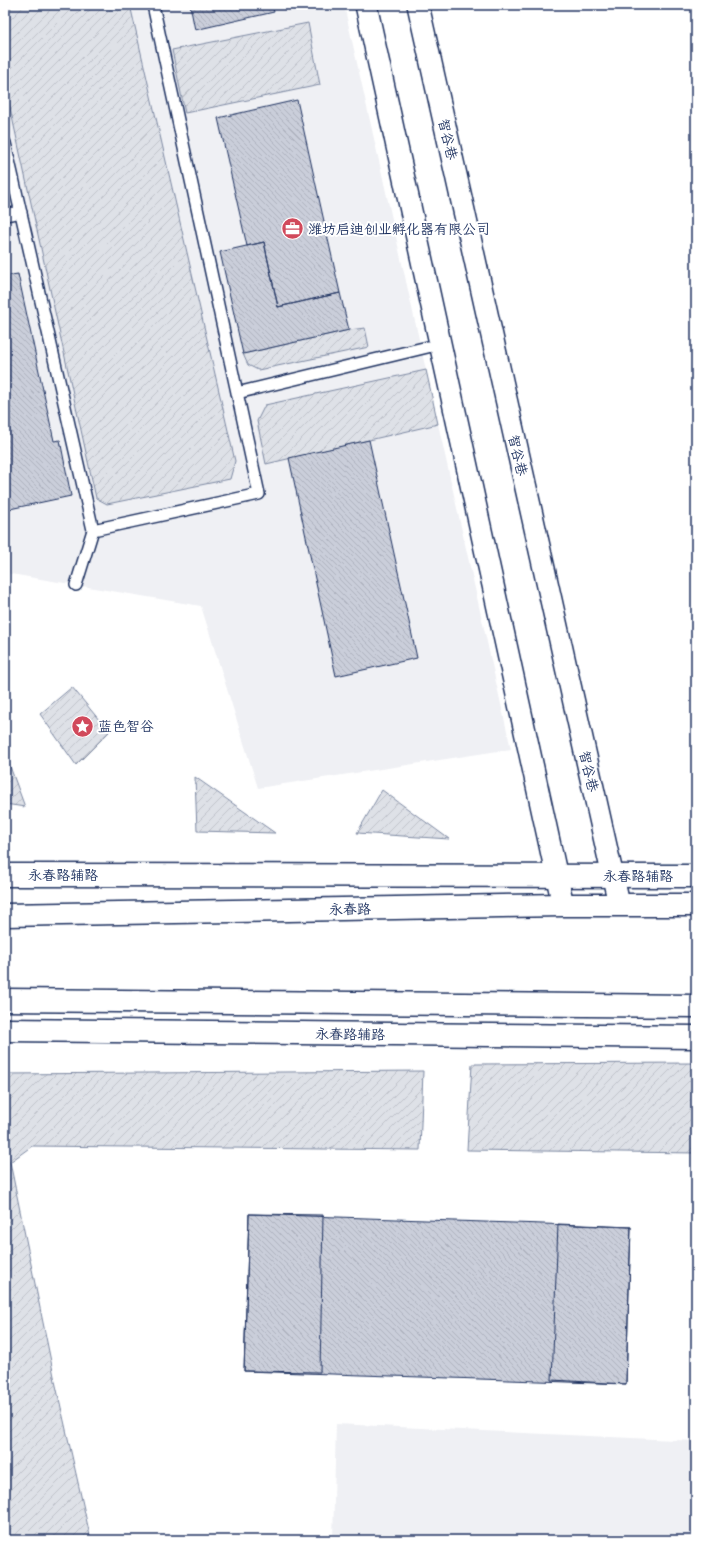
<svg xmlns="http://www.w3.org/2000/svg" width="701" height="1545" font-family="Itim,'LXGW WenKai TC',sans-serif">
<defs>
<pattern id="garden-furrows" width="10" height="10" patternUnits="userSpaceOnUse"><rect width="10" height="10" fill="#dee1e7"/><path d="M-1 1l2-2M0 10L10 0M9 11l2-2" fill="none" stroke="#bec1c9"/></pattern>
<pattern id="building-back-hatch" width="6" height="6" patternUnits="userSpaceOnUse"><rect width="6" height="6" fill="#caceda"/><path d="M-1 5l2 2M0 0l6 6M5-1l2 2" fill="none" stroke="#adb1be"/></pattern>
</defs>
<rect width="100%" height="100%" fill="#fff"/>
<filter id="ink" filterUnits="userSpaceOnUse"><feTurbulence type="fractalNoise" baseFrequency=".025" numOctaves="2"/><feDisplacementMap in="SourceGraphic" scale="8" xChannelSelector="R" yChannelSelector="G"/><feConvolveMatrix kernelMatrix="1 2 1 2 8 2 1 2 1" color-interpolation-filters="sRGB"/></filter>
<g filter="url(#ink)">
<path fill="#eff0f4" d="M5,5H344L511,749L258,788L201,606L5,573Z
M336,1424L696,1441V1540H333Z"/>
<path fill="url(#garden-furrows)" stroke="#7c88a2" d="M5,5H130L235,461L230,479L107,504L96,498L5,85Z
M308,23L320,85L185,113L172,50Z
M365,328L369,347L258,370L248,365L243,354L349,330Z
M426,370L438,424L266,464L257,421L265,405Z
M72,687L109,732L76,765L40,714Z
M5,753L25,807L5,804Z
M195,777L275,833L197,831Z
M382,790L449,839L357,833Z
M696,1063V1153L467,1150L472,1064Z
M423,1071L420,1150L32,1146L10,1162L55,1381L91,1540H8L5,1527V1074Z"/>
<path fill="url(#building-back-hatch)" stroke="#1b2f5e" d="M190,5H272L274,12L195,30Z
M297,100L340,293L278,307L264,242L247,246L218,118Z
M264,242L278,307L340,293L349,330L243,354L220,252Z
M18,274L54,441L60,440L71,496L5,510V276Z
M369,440L417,658L336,676L289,458Z
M249,1214L323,1215L320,1372L244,1371Z
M249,1214L631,1227L626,1384L244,1371Z
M558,1224L631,1227L626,1384L552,1380Z"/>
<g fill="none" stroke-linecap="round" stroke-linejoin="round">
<defs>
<path id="service" d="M5,143L93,530L259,494L153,5
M5,215L21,212
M237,393L440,344
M76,585L93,530"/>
<path id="minor" d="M366,5L563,905
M418,5L619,904"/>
<path id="tertiary" d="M5,875L696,876
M5,1030L696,1037"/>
<path id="primary" d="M5,915L563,905H696
M5,1000L696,1006"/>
</defs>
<use href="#service" stroke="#1b2f5e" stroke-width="14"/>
<use href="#minor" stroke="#1b2f5e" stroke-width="24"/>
<use href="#tertiary" stroke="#1b2f5e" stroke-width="25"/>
<use href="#primary" stroke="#1b2f5e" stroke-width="25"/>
<use href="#service" stroke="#fff" stroke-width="11"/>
<use href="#minor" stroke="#fff" stroke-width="21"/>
<use href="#tertiary" stroke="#fff" stroke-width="22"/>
<use href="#primary" stroke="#fff" stroke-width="22"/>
</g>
</g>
<defs>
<symbol id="office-disc" viewBox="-11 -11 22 22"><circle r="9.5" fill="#d1495b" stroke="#fff"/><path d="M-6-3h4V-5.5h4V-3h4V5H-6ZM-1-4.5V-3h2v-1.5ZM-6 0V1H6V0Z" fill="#fff"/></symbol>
<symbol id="sight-disc" viewBox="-11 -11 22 22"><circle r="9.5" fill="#d1495b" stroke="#fff"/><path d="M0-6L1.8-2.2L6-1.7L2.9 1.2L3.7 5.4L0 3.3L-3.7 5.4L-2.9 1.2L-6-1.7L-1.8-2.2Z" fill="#fff"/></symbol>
</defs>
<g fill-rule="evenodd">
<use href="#office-disc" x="280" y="216" width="25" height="25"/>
<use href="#sight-disc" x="70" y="714" width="25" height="25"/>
</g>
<g text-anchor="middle" stroke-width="4" stroke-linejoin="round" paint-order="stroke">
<g font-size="14" fill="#1b2f5e" stroke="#fff">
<text transform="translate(448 139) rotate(77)" y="5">智谷巷</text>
<text transform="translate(518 455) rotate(77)" y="5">智谷巷</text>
<text transform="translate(589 771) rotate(77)" y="5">智谷巷</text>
<text x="63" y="880">永春路辅路</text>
<text x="638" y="881">永春路辅路</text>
<text transform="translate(350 909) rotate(-1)" y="5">永春路</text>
<text transform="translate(350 1034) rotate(1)" y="5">永春路辅路</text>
</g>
<g font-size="14" fill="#1b2f5e" stroke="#fff" text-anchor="start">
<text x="308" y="234">潍坊启迪创业孵化器有限公司</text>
<text x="98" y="731">蓝色智谷</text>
</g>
</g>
<rect width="701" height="1545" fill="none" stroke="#fff" stroke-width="20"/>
<rect x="10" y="10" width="681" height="1525" fill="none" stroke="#1b2f5e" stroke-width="1.5" filter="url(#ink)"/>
</svg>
